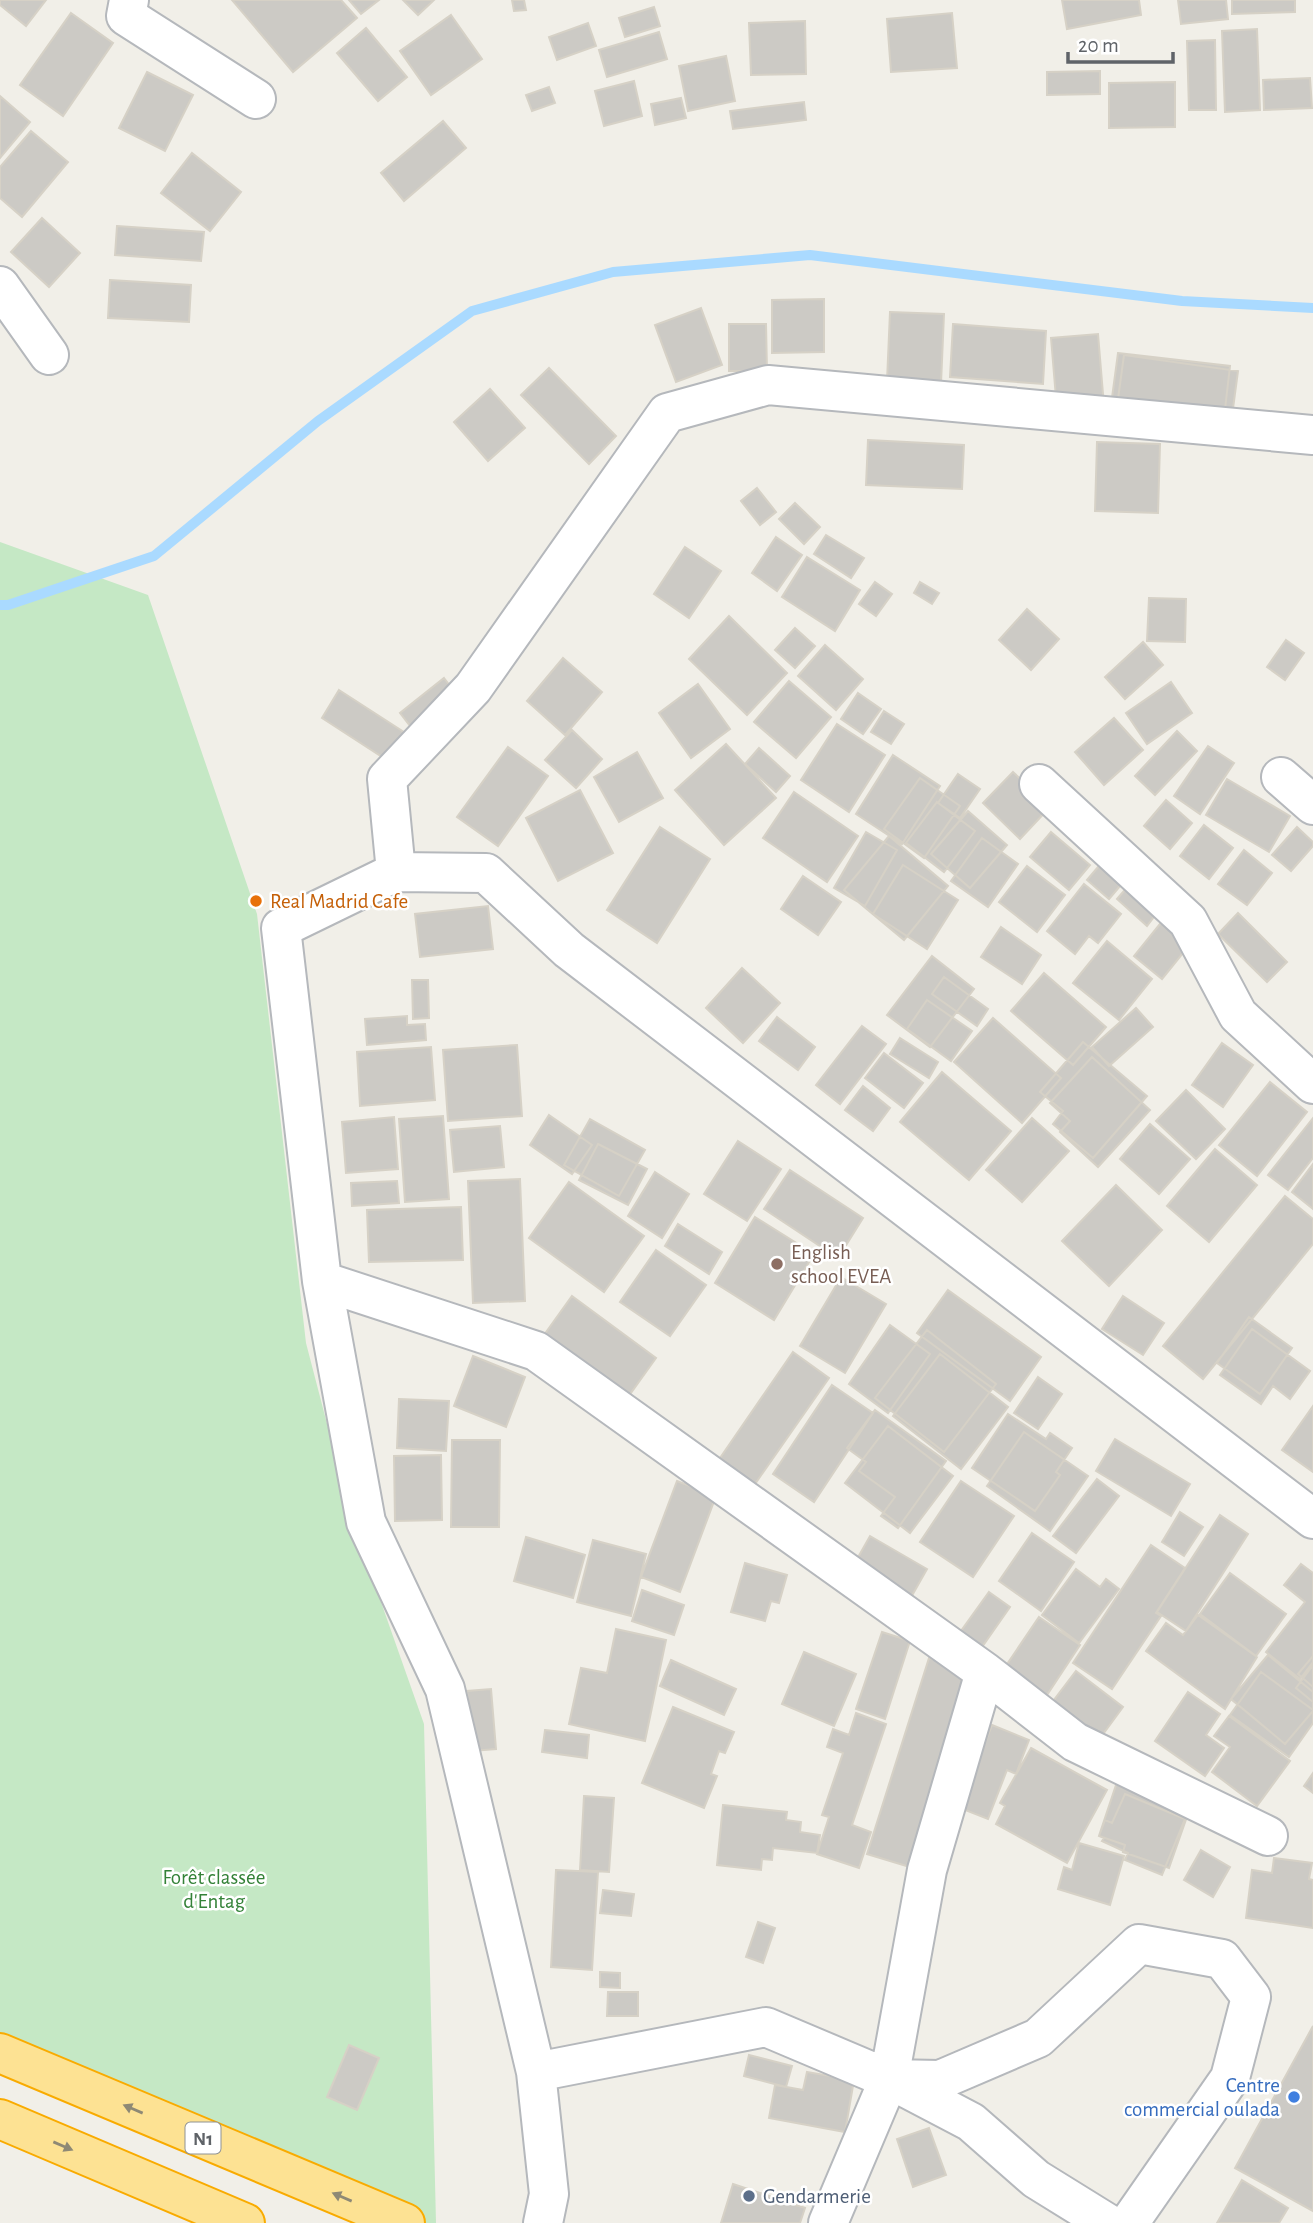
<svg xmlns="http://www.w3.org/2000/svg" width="1313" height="2223" font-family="'Alegreya Sans',sans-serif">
<rect width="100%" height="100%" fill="#f1efe8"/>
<path fill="#c5e8c5" d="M0,542L148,595L257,914L306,1343L352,1520L424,1724L436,2223H396L0,2037Z"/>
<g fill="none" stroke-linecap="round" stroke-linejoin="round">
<path stroke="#aadaff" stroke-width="10" d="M0,605H8L154,556L318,421L472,311L613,272L810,255L1182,301L1313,308"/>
</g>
<path fill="#cccac5" stroke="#d6d1c6" stroke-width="2" d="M0,0H46L26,26L0,5Z
M232,0H341L357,18L293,72Z
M349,0H379L361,14Z
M403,0H434L418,15Z
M512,0H524L526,10L514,11Z
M1062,0H1139L1141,15L1067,29Z
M1178,0H1226L1228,19L1181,24Z
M1232,0H1295V12L1232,14Z
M654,7L660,26L625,37L619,18Z
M71,13L113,43L63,116L20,85Z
M952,13L957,68L891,72L887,19Z
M451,15L482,59L431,95L400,51Z
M805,21L806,74L751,75L749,23Z
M588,23L596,46L557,60L549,37Z
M366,28L407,77L378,101L337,53Z
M1257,29L1260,110L1225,112L1222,31Z
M659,32L667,59L607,77L599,50Z
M1215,40L1216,110H1189L1187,41Z
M726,56L735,101L688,111L679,66Z
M1100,71V94L1047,95V72Z
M147,72L193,95L165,151L119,128Z
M1310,78L1312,108L1264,110L1263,80Z
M634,81L642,116L604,126L595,91Z
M1175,82V127L1109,128V83Z
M549,87L555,103L532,111L526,95Z
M0,96L30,122L0,158Z
M681,98L686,118L655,125L651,104Z
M804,102L806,120L733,129L730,111Z
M443,121L466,148L404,201L381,173Z
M31,131L68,162L22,217L0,198V167Z
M192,153L241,192L210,231L161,193Z
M42,218L80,253L49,287L11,252Z
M117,226L204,232L201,261L115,255Z
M110,280L191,285L189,322L108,318Z
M824,299V352L772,353V300Z
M701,308L722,365L676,382L655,325Z
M890,312L944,314L941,384L887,381Z
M729,324H766L767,371H729Z
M953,324L1046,331L1043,384L950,377Z
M1098,334L1104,406L1057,410L1051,338Z
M1118,353L1230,366L1224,418L1111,405Z
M1124,355L1238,371L1232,416L1118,399Z
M549,368L616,436L589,464L521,395Z
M490,389L525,428L488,461L454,422Z
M868,440L964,445L962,489L866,485Z
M1097,442L1160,444L1158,513L1095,511Z
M757,488L776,512L760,525L741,501Z
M795,503L820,527L804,544L779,519Z
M826,535L864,558L851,578L814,554Z
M776,537L802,555L777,591L752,573Z
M685,547L721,571L689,618L654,594Z
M807,557L860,590L835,631L782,597Z
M875,582L892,594L876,616L859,604Z
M920,582L939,593L932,604L914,593Z
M1149,598L1186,599L1185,642L1147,641Z
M1027,609L1059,639L1031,670L999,640Z
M729,616L787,673L747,715L689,659Z
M795,628L815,646L795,668L775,650Z
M1286,640L1304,653L1285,680L1267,667Z
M1143,642L1163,665L1125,699L1105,677Z
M825,645L863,679L836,710L798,676Z
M563,658L602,692L565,735L527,701Z
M444,678L458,696L414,731L400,713Z
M789,681L831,717L796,758L754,722Z
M1171,682L1192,713L1147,744L1126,713Z
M698,684L730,729L691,758L659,713Z
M339,690L407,734L390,762L322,718Z
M858,693L881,709L863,734L841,719Z
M884,711L904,724L891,744L871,732Z
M1114,718L1143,750L1104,785L1075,752Z
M837,724L885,755L849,812L801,780Z
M572,730L602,759L576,788L545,760Z
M1177,731L1197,751L1155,795L1135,776Z
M726,744L776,798L724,845L675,790Z
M1208,746L1234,763L1200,814L1174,796Z
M508,747L548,776L498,846L457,817Z
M759,748L790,776L776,792L745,764Z
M637,752L663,798L619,822L594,777Z
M893,755L940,786L902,844L856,814Z
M1013,772L1050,807L1020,839L983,803Z
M958,774L980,789L960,818L938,803Z
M920,778L960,806L924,858L884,829Z
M1227,779L1290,816L1269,852L1206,815Z
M580,790L613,853L558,881L526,818Z
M794,792L858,836L827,882L763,838Z
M1166,800L1192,823L1170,849L1144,826Z
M937,802L975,831L944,872L906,843Z
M968,811L1007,845L970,888L931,854Z
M1204,825L1233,848L1209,879L1180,856Z
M660,827L710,859L657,943L607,910Z
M1297,827L1313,842V846L1291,871L1272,855Z
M866,832L897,850L865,906L834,888Z
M1051,832L1090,865L1069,890L1030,857Z
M889,836L948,886L904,940L844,890Z
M982,838L1018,864L988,907L951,881Z
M1244,850L1272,873L1247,905L1218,884Z
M1104,860L1126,879L1109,899L1087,880Z
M903,865L958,900L927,949L873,914Z
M1027,866L1065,895L1037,932L999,902Z
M803,876L841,902L818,935L781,909Z
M1084,884L1121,914L1098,943L1089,936L1075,954L1047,931Z
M1130,884L1160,909L1147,926L1117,899Z
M488,906L493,949L420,957L415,914Z
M1238,913L1287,962L1267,982L1218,934Z
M1164,919L1192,942L1162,979L1134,956Z
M1001,927L1041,955L1022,984L981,957Z
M1107,941L1152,979L1119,1020L1073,983Z
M932,956L974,989L930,1047L887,1015Z
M742,968L780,1003L743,1043L706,1008Z
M1044,973L1106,1027L1073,1065L1011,1011Z
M944,977L988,1009L977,1026L932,994Z
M412,980H428L429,1018L413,1019Z
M927,1000L972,1031L951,1061L907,1029Z
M1136,1008L1153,1027L1109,1066L1092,1047Z
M407,1016V1025L425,1024L426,1040L367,1045L365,1019Z
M777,1017L815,1047L798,1070L759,1041Z
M993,1018L1061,1078L1022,1123L954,1062Z
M862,1026L886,1044L840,1104L816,1085Z
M900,1038L938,1062L929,1078L890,1054Z
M1083,1042L1147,1096L1093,1158L1053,1124L1063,1111L1040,1092Z
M1222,1043L1253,1065L1223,1107L1192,1085Z
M517,1045L522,1116L448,1121L443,1050Z
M431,1047L435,1100L360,1106L357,1052Z
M884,1053L923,1083L904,1108L865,1078Z
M1092,1057L1150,1110L1098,1167L1060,1132L1070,1121L1050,1103Z
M942,1072L1011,1131L969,1180L900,1122Z
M1270,1082L1307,1112L1257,1176L1219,1145Z
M863,1086L890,1108L873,1131L845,1110Z
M1186,1090L1225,1129L1196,1159L1156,1121Z
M549,1115L592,1145L572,1174L530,1145Z
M443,1116L449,1199L405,1202L399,1119Z
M394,1117L398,1169L346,1173L342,1122Z
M1032,1118L1069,1151L1022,1202L986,1170Z
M1313,1118V1158L1288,1190L1268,1175Z
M590,1119L645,1150L619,1196L564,1165Z
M1150,1124L1190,1159L1159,1194L1120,1159Z
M500,1126L504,1167L454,1172L450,1130Z
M738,1141L781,1169L747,1221L704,1194Z
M598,1144L647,1169L628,1205L579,1180Z
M1215,1149L1257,1185L1209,1242L1167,1206Z
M1313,1164V1209L1292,1192Z
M790,1170L863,1218L838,1258L764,1209Z
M655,1172L689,1194L662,1238L628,1216Z
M520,1179L525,1301L473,1303L468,1181Z
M397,1181L399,1203L352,1206L351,1183Z
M569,1182L644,1236L604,1292L529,1238Z
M1116,1185L1162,1230L1109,1286L1062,1241Z
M1285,1196L1313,1219V1244L1203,1379L1163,1346Z
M461,1207L463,1260L369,1262L367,1210Z
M755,1217L814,1254L774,1320L715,1283Z
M678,1224L722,1252L709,1274L665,1246Z
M656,1250L706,1285L670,1336L620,1302Z
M841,1277L886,1304L845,1373L800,1346Z
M948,1290L1041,1357L1010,1401L917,1333Z
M572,1296L656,1358L628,1397L544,1335Z
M1123,1296L1164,1323L1143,1355L1102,1329Z
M1249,1317L1292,1348L1260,1394L1217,1363Z
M890,1325L930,1354L888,1413L849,1384Z
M1252,1329L1310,1371L1290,1399L1273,1386L1261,1404L1220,1375Z
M927,1330L996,1384L944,1452L875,1398Z
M793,1352L829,1378L755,1484L720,1458Z
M940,1354L1008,1407L961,1469L893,1416Z
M473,1356L525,1377L506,1427L454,1406Z
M1038,1377L1062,1394L1038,1429L1014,1413Z
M832,1385L873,1413L814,1502L773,1474Z
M399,1399L449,1401L446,1451L397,1448Z
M1313,1406V1472L1282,1450Z
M875,1410L946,1461L898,1528L881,1516L895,1497L859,1471L866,1462L847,1448Z
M1008,1414L1046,1439L1050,1433L1072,1448L1056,1472L1060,1475L1035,1511L972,1468Z
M888,1426L953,1476L910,1533L845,1483Z
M1024,1432L1088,1476L1050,1531L987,1486Z
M1115,1439L1190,1484L1171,1516L1096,1471Z
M452,1440H500L499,1527H451Z
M441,1455L442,1520L395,1521L394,1456Z
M1097,1479L1119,1496L1076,1553L1053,1536Z
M677,1481L716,1496L680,1592L641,1577Z
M961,1481L1014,1516L973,1577L920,1542Z
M1180,1512L1203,1527L1184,1556L1162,1542Z
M1220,1515L1248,1534L1186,1631L1157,1612Z
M1032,1533L1074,1562L1041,1611L999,1581Z
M870,1536L927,1569L909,1601L852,1568Z
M526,1537L585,1555L573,1598L514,1581Z
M593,1540L646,1554L631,1616L577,1602Z
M1151,1545L1185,1568L1156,1613L1161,1616L1112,1689L1073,1663Z
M745,1563L787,1575L779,1603L771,1601L765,1621L731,1612Z
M1301,1564L1313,1573V1662L1300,1679L1266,1652L1305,1602L1284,1585Z
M1076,1569L1100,1587L1106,1579L1119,1589L1079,1643L1042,1615Z
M1230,1573L1286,1614L1256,1656L1200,1614Z
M642,1590L684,1605L674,1635L632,1621Z
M989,1592L1010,1607L975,1657L953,1642Z
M1198,1615L1257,1657L1225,1709L1146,1651L1166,1623L1183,1635Z
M1039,1617L1080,1645L1043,1701L1001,1673Z
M616,1629L666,1640L645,1741L569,1724L581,1668L607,1673Z
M882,1632L910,1641L885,1719L856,1709Z
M804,1652L856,1674L834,1726L782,1704Z
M1268,1655L1313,1692V1711L1285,1744L1231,1699Z
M1313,1656V1687L1298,1674Z
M929,1658L974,1672L913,1868L867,1854Z
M671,1660L736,1689L724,1715L660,1686Z
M1313,1665V1702L1296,1688Z
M1076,1671L1123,1707L1095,1745L1047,1709Z
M1261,1672L1313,1710V1723L1289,1757L1230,1715Z
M491,1689L496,1749L472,1751L467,1691Z
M1188,1692L1220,1714L1206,1735L1224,1748L1205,1776L1155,1741Z
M673,1707L734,1732L725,1753L719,1751L711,1774L717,1776L704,1808L642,1783Z
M856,1713L886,1724L852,1825L871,1832L859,1868L817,1854L829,1817L822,1815L843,1753L827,1747L833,1729L849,1735Z
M1229,1716L1290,1761L1257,1806L1212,1772L1230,1747L1214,1736Z
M992,1725L1029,1740L1016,1774L1007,1770L988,1819L960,1808Z
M545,1730L589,1735L587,1758L542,1752Z
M1031,1748L1107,1790L1067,1863L996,1824L1005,1806L1000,1803Z
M1313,1773V1793L1304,1786Z
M1117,1782L1190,1808L1169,1868L1123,1852L1125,1845L1099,1836Z
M1125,1794L1185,1819L1162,1875L1125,1860L1128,1853L1102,1841L1104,1838L1099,1836L1105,1820L1112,1823Z
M584,1796L614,1798L609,1872L580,1870Z
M723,1805L787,1812L786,1820L801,1822L800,1832L820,1835L817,1853L773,1848L772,1860L762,1859L761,1870L717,1865Z
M1079,1843L1124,1856L1110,1905L1058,1889L1064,1867L1072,1870Z
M1201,1850L1230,1867L1213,1897L1184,1880Z
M1274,1858L1312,1863L1309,1879L1313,1880V1928L1246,1918L1252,1870L1272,1873Z
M556,1870L598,1872L592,1970L551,1967Z
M603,1890L634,1894L631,1916L600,1913Z
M758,1922L775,1928L763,1963L746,1957Z
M600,1972L620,1973V1988L600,1987Z
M608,1992H638V2016H607Z
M1313,2026V2211L1235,2168Z
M349,2045L379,2058L357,2110L327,2097Z
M749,2055L792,2066L786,2087L744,2076Z
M807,2072L854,2080L845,2132L769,2118L775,2085L803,2090Z
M929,2128L946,2175L913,2187L897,2139Z
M1242,2180L1288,2208L1279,2223H1217Z
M733,2184L805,2208L800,2223H721Z"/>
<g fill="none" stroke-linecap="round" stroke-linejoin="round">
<defs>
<path id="minor" d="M129,0L126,16L256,99
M0,286L49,355
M1281,777L1313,805
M1039,784L1188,921L1238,1015L1313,1084
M396,872L387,779L473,688L667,413L768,385L1313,435
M322,1281L536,1351L985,1672L1075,1742L1268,1836
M536,2072L766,2027L889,2079L971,2122L1036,2179L1107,2223
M889,2079L940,2080L1038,2038L1139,1944L1222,1959L1251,1997L1230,2078L1129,2223
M543,2223L549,2194L536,2072L445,1689L366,1522L322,1281L281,928L396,872L486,873L569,950L1313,1519
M828,2223L889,2079L927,1870L985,1672"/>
<path id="highway" d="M0,2053L405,2223
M0,2119L245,2223"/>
</defs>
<use href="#minor" stroke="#b5b8bc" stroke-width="42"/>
<use href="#highway" stroke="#f9ab00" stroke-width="42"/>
<use href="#minor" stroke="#fff" stroke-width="38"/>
<use href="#highway" stroke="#fde293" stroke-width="38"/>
</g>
<defs><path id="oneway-solid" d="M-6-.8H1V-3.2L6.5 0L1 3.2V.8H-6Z" transform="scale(1.75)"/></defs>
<g fill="#8e8975">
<use href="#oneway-solid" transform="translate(133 2109) rotate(-157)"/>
<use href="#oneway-solid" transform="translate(63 2146) rotate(23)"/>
<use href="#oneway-solid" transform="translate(342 2197) rotate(-157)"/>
</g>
<circle fill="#e8710a" stroke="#fff" stroke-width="2.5" cx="256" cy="901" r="7"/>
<circle fill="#8d6e63" stroke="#fff" stroke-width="2.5" cx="777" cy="1264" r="7"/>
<circle fill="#3f7fe0" stroke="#fff" stroke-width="2.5" cx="1294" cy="2097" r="7"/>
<circle fill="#5c6f8a" stroke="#fff" stroke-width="2.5" cx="749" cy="2196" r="7"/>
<g text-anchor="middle" stroke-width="5" stroke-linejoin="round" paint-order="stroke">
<rect fill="#fff" stroke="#8f9295" stroke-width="2" x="185.5" y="2122.5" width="35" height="31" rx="5"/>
<g font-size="19" font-weight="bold" fill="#5f6368">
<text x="203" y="2145">N1</text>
</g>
<g font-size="21" fill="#c56008" stroke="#fff" text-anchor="start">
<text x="270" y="908">Real Madrid Cafe</text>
</g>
<g font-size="21" fill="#785e54" stroke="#fff" text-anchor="start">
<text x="791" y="1259">English<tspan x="791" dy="24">school EVEA</tspan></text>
</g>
<g font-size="21" fill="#348238" stroke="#fff">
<text x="214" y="1884">Forêt classée<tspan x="214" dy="24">d'Entag</tspan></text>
</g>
<g font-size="21" fill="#366cbe" stroke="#fff" text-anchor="end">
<text x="1280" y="2092">Centre<tspan x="1280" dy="24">commercial oulada</tspan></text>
</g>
<g font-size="21" fill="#4e5e75" stroke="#fff" text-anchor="start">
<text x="763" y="2203">Gendarmerie</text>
</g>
</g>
<path d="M1068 52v10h105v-10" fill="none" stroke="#5f6368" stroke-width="3.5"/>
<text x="1078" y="52" font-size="21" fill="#5f6368" stroke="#ffffff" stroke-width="5" paint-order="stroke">20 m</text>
</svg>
